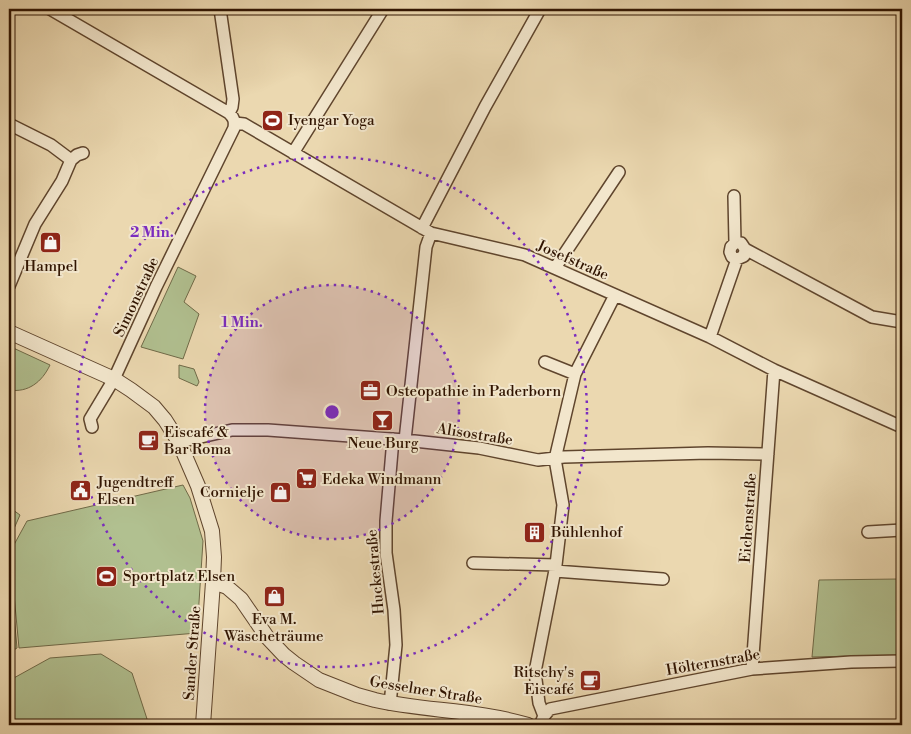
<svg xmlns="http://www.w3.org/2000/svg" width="911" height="734" font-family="'Libre Bodoni',serif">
<rect width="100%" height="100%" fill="#ebd8b0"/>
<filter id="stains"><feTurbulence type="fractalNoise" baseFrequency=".004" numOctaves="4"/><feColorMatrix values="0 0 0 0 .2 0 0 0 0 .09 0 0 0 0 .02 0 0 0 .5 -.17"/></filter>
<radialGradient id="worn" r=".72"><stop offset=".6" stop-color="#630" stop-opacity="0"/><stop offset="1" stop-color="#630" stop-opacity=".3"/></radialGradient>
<path fill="#b1c090" stroke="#706a48" d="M178,267L196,276L184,302L199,314L183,359L141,347Z
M9,346L50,365C42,382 28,393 9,390Z
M179,365L194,369L199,382L197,386L179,378Z
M183,485L190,498L203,541L197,633L19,648L10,552L27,521Z
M9,507L20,515L9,540Z
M9,557L17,648L9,653Z
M898,579L900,655L812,657L819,580Z
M101,654L132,673L149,725H9V687L12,679L50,658Z"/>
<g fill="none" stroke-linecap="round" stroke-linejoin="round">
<defs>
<path id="minor" d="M50,9L229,113C234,118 235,121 234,128L156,287L114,379L90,419L92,427
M220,9L233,99L232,107L229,113
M235,123L244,124L431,233L525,255L710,337L774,370L902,427
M9,124L51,145L71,160
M293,153L383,9
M734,196L735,243
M422,228L485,107L540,9
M745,249L872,317L902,322
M555,268L619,172
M9,286L35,224L62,181L71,160L77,155L83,153
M710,337L737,259L744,256L745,249L741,243H735L731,247L730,252L732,257L737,259
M545,362L575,374
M405,440L426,247L431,233
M179,442L232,430H268L405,440L479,448L538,460L564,457L708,453L768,454
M868,532L902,530
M473,563L556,565
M555,571L663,579
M752,669L774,370
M390,704L396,645L394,610L386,553V521L393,439
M544,716L539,703L535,672L556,565L563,505L555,459L575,374L615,295
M540,725L544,716L550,709L752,669L851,662L902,661"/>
<path id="tertiary" d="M9,332L114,379L131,390L154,407L165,420L179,442L198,486L212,531L214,557L213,582L203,725
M213,582L227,587L241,599L267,637L284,655L294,663L319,680L357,695L375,700C425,711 478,710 528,725"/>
</defs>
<use href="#minor" stroke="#5f452d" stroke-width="14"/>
<use href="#tertiary" stroke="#5f452d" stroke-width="16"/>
<use href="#minor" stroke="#f2e6cc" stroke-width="11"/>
<use href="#tertiary" stroke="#f2e6cc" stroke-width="14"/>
</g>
<circle cx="332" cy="412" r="127" fill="#7b2cbf" fill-opacity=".12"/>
<g fill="none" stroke="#7b2cbf" stroke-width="2.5" stroke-dasharray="2.5 5">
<circle cx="332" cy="412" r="127"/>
<circle cx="332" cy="412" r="255"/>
</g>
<defs>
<symbol id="stadium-square" viewBox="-11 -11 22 22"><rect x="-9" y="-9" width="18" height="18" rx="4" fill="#8f2418" stroke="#f2e6cc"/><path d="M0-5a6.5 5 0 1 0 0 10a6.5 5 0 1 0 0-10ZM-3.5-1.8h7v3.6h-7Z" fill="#fff"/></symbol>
<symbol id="shop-square" viewBox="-11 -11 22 22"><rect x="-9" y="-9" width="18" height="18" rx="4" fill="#8f2418" stroke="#f2e6cc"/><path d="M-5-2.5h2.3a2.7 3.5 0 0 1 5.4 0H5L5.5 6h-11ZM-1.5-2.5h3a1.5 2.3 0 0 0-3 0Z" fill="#fff"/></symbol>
<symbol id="office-square" viewBox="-11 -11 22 22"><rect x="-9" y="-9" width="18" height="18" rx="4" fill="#8f2418" stroke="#f2e6cc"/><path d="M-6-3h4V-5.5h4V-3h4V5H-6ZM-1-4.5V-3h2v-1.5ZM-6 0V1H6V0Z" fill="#fff"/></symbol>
<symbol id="bar-square" viewBox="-11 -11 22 22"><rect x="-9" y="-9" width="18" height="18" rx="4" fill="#8f2418" stroke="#f2e6cc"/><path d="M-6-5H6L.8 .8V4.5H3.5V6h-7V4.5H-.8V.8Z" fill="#fff"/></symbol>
<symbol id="cafe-square" viewBox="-11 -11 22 22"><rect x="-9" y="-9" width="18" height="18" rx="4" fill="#8f2418" stroke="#f2e6cc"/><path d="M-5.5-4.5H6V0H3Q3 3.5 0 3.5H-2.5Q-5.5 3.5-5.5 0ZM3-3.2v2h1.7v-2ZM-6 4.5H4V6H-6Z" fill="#fff"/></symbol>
<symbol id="supermarket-square" viewBox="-11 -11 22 22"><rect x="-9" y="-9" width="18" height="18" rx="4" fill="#8f2418" stroke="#f2e6cc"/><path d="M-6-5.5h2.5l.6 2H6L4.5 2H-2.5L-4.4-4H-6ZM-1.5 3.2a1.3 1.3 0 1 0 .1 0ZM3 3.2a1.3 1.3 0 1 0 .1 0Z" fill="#fff"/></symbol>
<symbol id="civic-square" viewBox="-11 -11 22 22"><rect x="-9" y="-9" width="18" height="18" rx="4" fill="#8f2418" stroke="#f2e6cc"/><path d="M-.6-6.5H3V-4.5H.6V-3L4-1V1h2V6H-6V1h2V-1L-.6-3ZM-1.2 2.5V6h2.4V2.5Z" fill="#fff"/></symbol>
<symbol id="building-square" viewBox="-11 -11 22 22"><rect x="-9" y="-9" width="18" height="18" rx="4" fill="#8f2418" stroke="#f2e6cc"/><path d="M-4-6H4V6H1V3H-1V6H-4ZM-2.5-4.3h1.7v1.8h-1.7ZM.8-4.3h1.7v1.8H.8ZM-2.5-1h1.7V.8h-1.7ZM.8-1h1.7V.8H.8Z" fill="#fff"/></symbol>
</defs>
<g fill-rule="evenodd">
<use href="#stadium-square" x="260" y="108" width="25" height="25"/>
<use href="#shop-square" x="38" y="230" width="25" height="25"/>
<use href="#office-square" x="358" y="378" width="25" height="25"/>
<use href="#bar-square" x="370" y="408" width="25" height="25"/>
<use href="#cafe-square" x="136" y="428" width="25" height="25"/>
<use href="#supermarket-square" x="294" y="466" width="25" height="25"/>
<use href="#civic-square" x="68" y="478" width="25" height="25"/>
<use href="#shop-square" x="268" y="480" width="25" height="25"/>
<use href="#building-square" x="522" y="520" width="25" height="25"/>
<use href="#stadium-square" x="94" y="564" width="25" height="25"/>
<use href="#shop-square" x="262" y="584" width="25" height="25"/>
<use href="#cafe-square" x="578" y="668" width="25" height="25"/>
</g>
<g text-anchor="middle" stroke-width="4" stroke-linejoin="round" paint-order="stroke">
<g font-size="15" fill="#301401" stroke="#f2e6cc" text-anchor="start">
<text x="288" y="125">Iyengar Yoga</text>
<text x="51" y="271" text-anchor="middle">Hampel</text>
<text x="386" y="396">Osteopathie in Paderborn</text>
<text x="164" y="437">Eiscafé &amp;<tspan x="164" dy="17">Bar Roma</tspan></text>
<text x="383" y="448" text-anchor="middle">Neue Burg</text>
<text x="322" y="484">Edeka Windmann</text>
<text x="97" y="487">Jugendtreff<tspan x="97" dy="17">Elsen</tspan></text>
<text x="264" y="497" text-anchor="end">Cornielje</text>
<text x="551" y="537">Bühlenhof</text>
<text x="123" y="581">Sportplatz Elsen</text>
<text x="274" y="624" text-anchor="middle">Eva M.<tspan x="274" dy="17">Wäscheträume</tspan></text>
<text x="574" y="677" text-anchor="end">Ritschy's<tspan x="574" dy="17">Eiscafé</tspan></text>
</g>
<g font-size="15" fill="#301401" stroke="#f2e6cc">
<text transform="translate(573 260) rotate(24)" y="5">Josefstraße</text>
<text transform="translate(136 297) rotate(-65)" y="5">Simonstraße</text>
<text transform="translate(475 434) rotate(9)" y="5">Alisostraße</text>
<text transform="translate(748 518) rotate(-86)" y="5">Eichenstraße</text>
<text transform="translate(375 572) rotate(-95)" y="5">Huckestraße</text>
<text transform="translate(192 653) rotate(-86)" y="5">Sander Straße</text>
<text transform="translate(713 662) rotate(-10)" y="5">Hölternstraße</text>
<text transform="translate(426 690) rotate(9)" y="5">Gesselner Straße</text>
</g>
</g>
<circle cx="332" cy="412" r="8" fill="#7b2cbf" stroke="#f2e6cc" stroke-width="2.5"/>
<g font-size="15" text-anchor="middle" font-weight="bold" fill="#7b2cbf" stroke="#f2e6cc" stroke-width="4" stroke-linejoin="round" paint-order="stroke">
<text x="152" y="237">2 Min.</text>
<text x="242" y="327">1 Min.</text>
</g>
<rect width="911" height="734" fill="none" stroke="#ebd8b0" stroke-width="30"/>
<rect x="10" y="10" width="891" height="714" fill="none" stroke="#301401" stroke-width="2.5"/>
<rect x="15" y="15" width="881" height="704" fill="none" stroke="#301401"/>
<rect width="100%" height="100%" filter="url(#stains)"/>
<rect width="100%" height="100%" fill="url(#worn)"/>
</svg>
